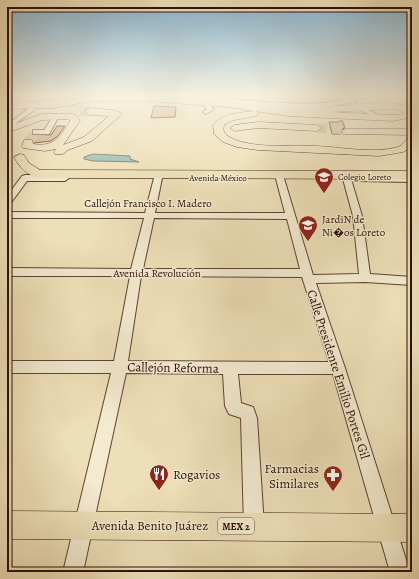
<svg xmlns="http://www.w3.org/2000/svg" width="419" height="579" font-family="Alegreya,serif">
<rect width="100%" height="100%" fill="#eddfb7"/>
<filter id="stains"><feTurbulence type="fractalNoise" baseFrequency=".005" numOctaves="4"/><feColorMatrix values="0 0 0 0 .2 0 0 0 0 .09 0 0 0 0 .02 0 0 0 .5 -.17"/></filter>
<radialGradient id="worn" r=".72"><stop offset=".6" stop-color="#630" stop-opacity="0"/><stop offset="1" stop-color="#630" stop-opacity=".3"/></radialGradient>
<path fill="#9abcb4" stroke="#6e776d" d="M93,154L130,156V159L139,162L93,161L84,159V157Z"/>
<path fill="#d6a37c" stroke="#2d1003" d="M154,106L176,107L175,117L151,118Z
M342,120L345,128L342,129L341,134H332L329,122H338Z
M57,126H65L58,136L51,141L34,143L33,139L28,138L31,134L51,135Z"/>
<g fill="none" stroke-linecap="round" stroke-linejoin="round">
<path stroke="#d0c09c" stroke-width="10" stroke-dasharray="10 5" stroke-linecap="butt" d="M80,111L88,112
M317,128L345,129
M28,142L34,134"/>
<defs>
<path id="minor" d="M180,96C196,93 215,97 232,99C262,102 293,105 324,103C337,102 358,94 369,96C365,99 360,100 355,101C304,116 235,103 183,98Z
M205,101L214,109L206,114L203,112L207,109L202,103Z
M353,102L382,117L383,118L378,119L351,105L350,104Z
M33,104L38,105C31,115 28,114 19,121C14,125 12,130 7,132V126C15,117 25,113 33,104Z
M56,114L59,116L49,134H33V130H44L54,115Z
M279,172L283,175L313,275L359,274L353,216L343,179L347,176L351,179L362,216L370,274L412,277V285L365,282L316,283L345,368L410,572H390L333,374H238L241,403L253,407L257,418L264,526L261,533L254,536L247,533L244,526L241,418L229,414L225,406L223,374L126,373L83,572H63L111,373H7V361H114L130,276H7V268L131,269L144,218H7V212L145,213L154,178L158,175L162,178L155,213H285L275,175ZM154,218L287,219L300,269H143ZM141,276L302,277L329,362L128,361Z
M25,175H65L69,178L65,181H27L10,204L7,205V196L22,176Z
M362,176H412V182L359,181L358,179Z"/>
<path id="highway" d="M90,96C110,96 129,94 148,96C212,100 276,109 340,106C359,105 398,98 412,110V117L393,121L288,116L227,107L145,101H91L54,108L7,109V103L66,100ZM392,109L399,110L405,114L393,115L329,112Z
M90,108C99,110 115,108 122,114L92,141L68,150L63,154H55L54,152L56,149L45,151L23,148L22,146L24,140H32L33,144C54,147 60,138 70,121L68,119L42,120L7,133V127L41,114H73L77,116L80,121L63,145L84,137L109,116L89,115L85,111Z
M254,111L257,112L259,114L257,116L234,120L225,124C221,130 225,135 231,138C254,149 290,145 316,146C340,147 374,154 398,147C403,145 405,141 408,137L412,136V147L403,152L379,156L258,150L237,147L223,142L214,134L213,125C222,113 240,113 254,111Z
M258,122L317,125L322,128L317,131L258,128L235,131L230,128L235,125Z
M347,129H412V135L343,134L342,132L343,130Z
M20,154L24,155L29,163L40,170L412,171V179L38,178C27,175 19,167 14,157Z
M7,511L412,514V542L7,539Z"/>
</defs>
<use href="#minor" stroke="#5d4430" stroke-width="2"/>
<use href="#highway" stroke="#2d1003" stroke-width="1"/>
<use href="#minor" fill="#f3ead0" fill-rule="evenodd"/>
<use href="#highway" fill="#eddfb7" fill-rule="evenodd"/>
</g>
<linearGradient id="sky" x2="0" y2="1"><stop stop-color="#89b7d3"/><stop offset="0.54" stop-color="#f7f1df"/><stop offset="1" stop-color="#f7f1df" stop-opacity="0"/></linearGradient>
<rect width="419" height="177" fill="url(#sky)"/>
<defs>
<symbol id="school-pin" viewBox="-11 -11 22 30"><path d="M0 17L-7.5 6A9.5 9.5 0 1 1 7.5 6Z" fill="#8f2418" stroke="#f3ead0"/><path d="M0-5L7-2L0 1L-7-2ZM-4 1L0 2.5L4 1V4Q0 6-4 4Z" fill="#fff"/></symbol>
<symbol id="restaurant-pin" viewBox="-11 -11 22 30"><path d="M0 17L-7.5 6A9.5 9.5 0 1 1 7.5 6Z" fill="#8f2418" stroke="#f3ead0"/><path d="M-5-6h1v4h1v-4h1v4h1v-4h1v5L-1.5 .5V6h-2V.5L-5-1ZM5-6V6H3V1.5H1.5Q1.5-4 5-6Z" fill="#fff"/></symbol>
<symbol id="pharmacy-pin" viewBox="-11 -11 22 30"><path d="M0 17L-7.5 6A9.5 9.5 0 1 1 7.5 6Z" fill="#8f2418" stroke="#f3ead0"/><path d="M-2-6h4v4h4v4h-4v4h-4v-4h-4v-4h4Z" fill="#fff"/></symbol>
</defs>
<g fill-rule="evenodd">
<use href="#school-pin" x="313" y="166" width="22" height="30"/>
<use href="#school-pin" x="297" y="214" width="22" height="30"/>
<use href="#restaurant-pin" x="148" y="463" width="22" height="30"/>
<use href="#pharmacy-pin" x="322" y="464" width="22" height="30"/>
</g>
<g text-anchor="middle" stroke-width="3" stroke-linejoin="round" paint-order="stroke">
<g font-size="9" fill="#2d1003" stroke="#f3ead0" text-anchor="start">
<text x="338" y="180">Colegio Loreto</text>
</g>
<g font-size="9" fill="#2d1003" stroke="#f3ead0">
<text x="218" y="181">Avenida México</text>
</g>
<rect fill="#f3ead0" stroke="#685140" stroke-width="1" x="218" y="518" width="36" height="16" rx="3"/>
<g font-size="10" font-weight="bold" fill="#2d1003">
<text x="236" y="530">MEX 2</text>
</g>
<g font-size="11" fill="#2d1003" stroke="#f3ead0">
<text x="148" y="207">Callejón Francisco I. Madero</text>
<text x="157" y="277">Avenida Revolución</text>
</g>
<g font-size="11" fill="#2d1003" stroke="#f3ead0" text-anchor="start">
<text x="322" y="223">JardiN de<tspan x="322" dy="13">Ni�os Loreto</tspan></text>
</g>
<g font-size="13" fill="#2d1003" stroke="#f3ead0">
<text transform="translate(173 367) rotate(1)" y="5">Callejón Reforma</text>
<text transform="translate(339 374) rotate(72)" y="5">Calle Presidente Emilio Portes Gil</text>
<text x="150" y="530">Avenida Benito Juárez</text>
</g>
<g font-size="13" fill="#2d1003" stroke="#f3ead0" text-anchor="end">
<text x="319" y="473">Farmacias<tspan x="319" dy="15">Similares</tspan></text>
<text x="173" y="479" text-anchor="start">Rogavios</text>
</g>
</g>
<rect width="419" height="579" fill="none" stroke="#eddfb7" stroke-width="24"/>
<rect x="8" y="8" width="403" height="563" fill="none" stroke="#2d1003" stroke-width="2"/>
<rect x="12" y="12" width="395" height="555" fill="none" stroke="#2d1003"/>
<rect width="100%" height="100%" filter="url(#stains)"/>
<rect width="100%" height="100%" fill="url(#worn)"/>
</svg>
